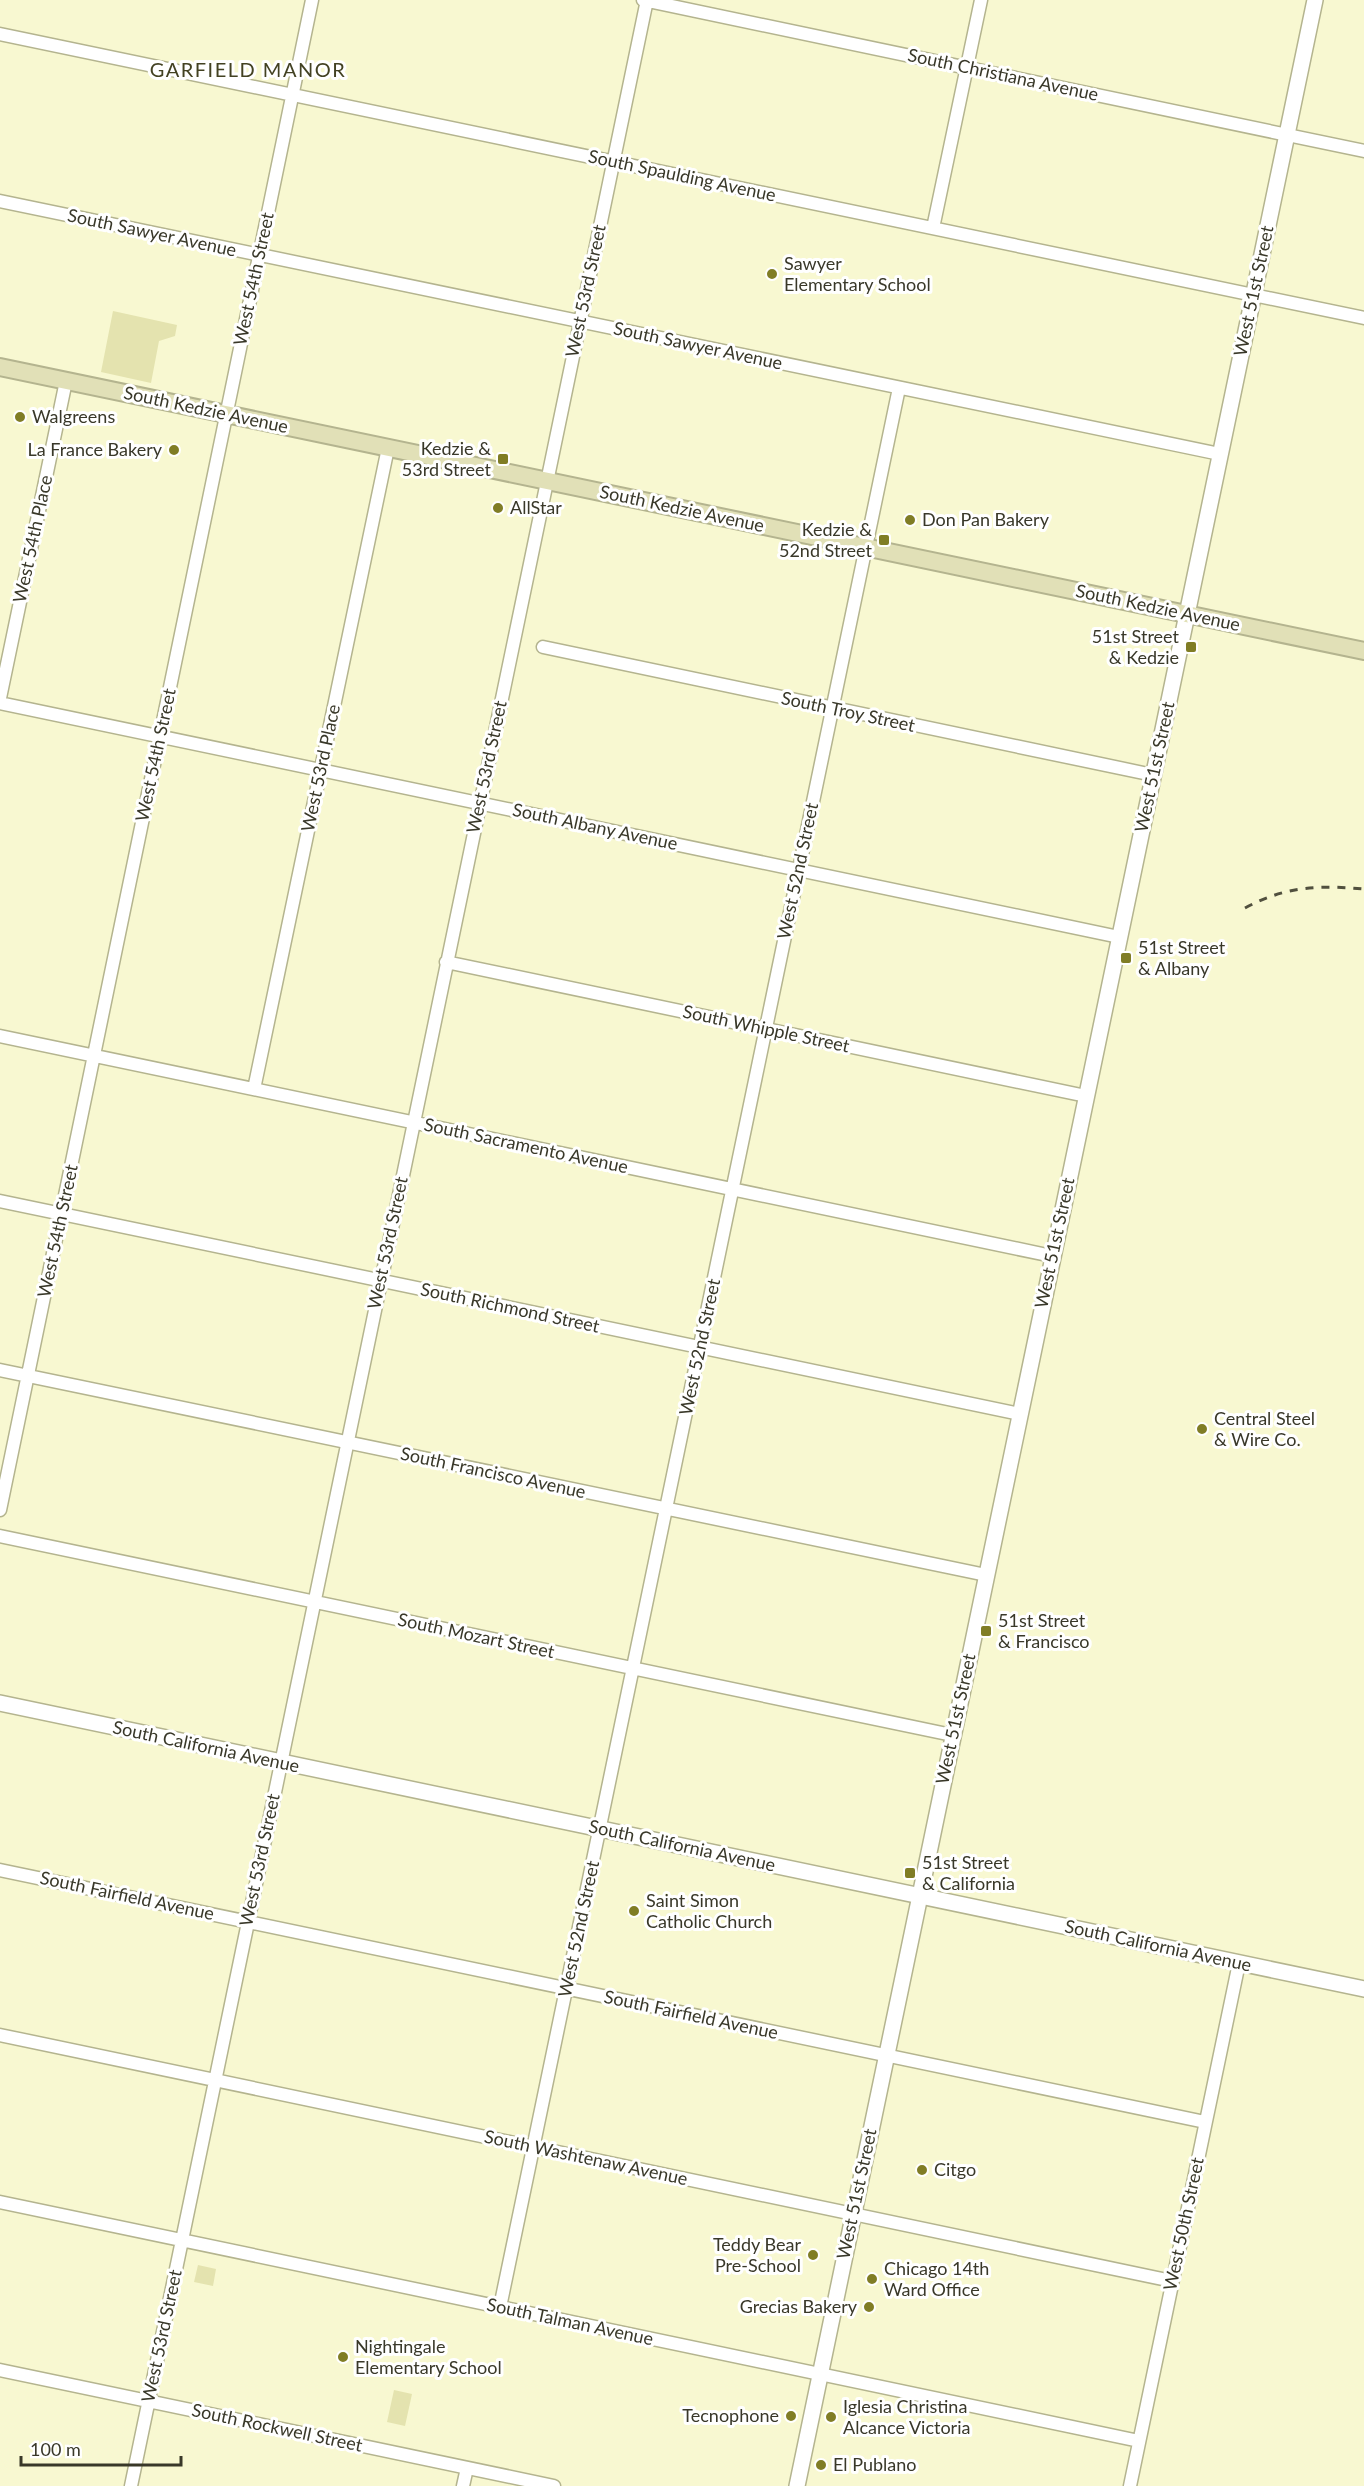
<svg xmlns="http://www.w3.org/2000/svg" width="1364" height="2486" font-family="Lato,sans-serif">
<rect width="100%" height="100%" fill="#f8f8d1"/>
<path fill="#e4e3af" d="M113,311L177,325L175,336L159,341L151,383L101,372Z
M198,2265L216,2269L213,2286L194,2282Z
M394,2390L412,2394L405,2426L387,2422Z"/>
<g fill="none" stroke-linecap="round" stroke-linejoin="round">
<defs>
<path id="minor" d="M643,0L1364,151
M0,34L1364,318
M0,201L1220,454
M933,228L981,0
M543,647L1153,775
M0,698L66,381
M0,703L1119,937
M446,962L1086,1096
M0,1036L1052,1256
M254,1089L388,448
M0,1201L1020,1414
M0,1370L986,1575
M0,1510L312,0
M0,1536L952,1735
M0,1870L1205,2122
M0,2035L1172,2281
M0,2202L1139,2441
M500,2307L899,388
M0,2370L554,2486
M131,2486L647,0
M463,2486L467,2468
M1130,2486L1239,1963"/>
<path id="tertiary" d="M0,1703L1364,1989
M797,2486L1315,0"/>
<path id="secondary" d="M0,367L1364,651"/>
</defs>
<use href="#minor" stroke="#b4b48f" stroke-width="15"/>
<use href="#tertiary" stroke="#b4b48f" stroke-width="18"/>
<use href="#secondary" stroke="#b4b48f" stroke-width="20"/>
<use href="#minor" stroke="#fff" stroke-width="12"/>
<use href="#tertiary" stroke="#fff" stroke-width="15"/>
<use href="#secondary" stroke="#e1e0b7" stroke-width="16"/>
<path stroke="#51503e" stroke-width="3" stroke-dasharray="8 8" stroke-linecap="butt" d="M1245,908C1286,886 1318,885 1364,889"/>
</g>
<g fill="#807d25" stroke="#fff" stroke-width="2">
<circle cx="772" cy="274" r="6"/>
<circle cx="20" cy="417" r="6"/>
<circle cx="174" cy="450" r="6"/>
<rect x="497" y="453" width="12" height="12" rx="3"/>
<circle cx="498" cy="508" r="6"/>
<circle cx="910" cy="520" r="6"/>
<rect x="878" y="534" width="12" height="12" rx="3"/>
<rect x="1185" y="641" width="12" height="12" rx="3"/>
<rect x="1120" y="952" width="12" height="12" rx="3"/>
<circle cx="1202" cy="1429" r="6"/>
<rect x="980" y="1625" width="12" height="12" rx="3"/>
<rect x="904" y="1867" width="12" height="12" rx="3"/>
<circle cx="634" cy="1911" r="6"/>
<circle cx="922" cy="2170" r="6"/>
<circle cx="813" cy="2255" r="6"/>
<circle cx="872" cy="2279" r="6"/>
<circle cx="869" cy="2307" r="6"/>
<circle cx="343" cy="2357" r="6"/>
<circle cx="791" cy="2416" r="6"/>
<circle cx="831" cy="2417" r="6"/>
<circle cx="821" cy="2465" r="6"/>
</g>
<g text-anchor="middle" stroke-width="6" stroke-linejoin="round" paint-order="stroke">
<g font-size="18" fill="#393829" stroke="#fff">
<text transform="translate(1003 75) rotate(12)" y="6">South Christiana Avenue</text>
<text transform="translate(682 176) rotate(12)" y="6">South Spaulding Avenue</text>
<text transform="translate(152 233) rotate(12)" y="6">South Sawyer Avenue</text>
<text transform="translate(254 279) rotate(-78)" y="6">West 54th Street</text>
<text transform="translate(586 291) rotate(-78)" y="6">West 53rd Street</text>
<text transform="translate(1254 291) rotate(-78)" y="6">West 51st Street</text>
<text transform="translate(698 346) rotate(12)" y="6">South Sawyer Avenue</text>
<text transform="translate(206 410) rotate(12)" y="6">South Kedzie Avenue</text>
<text transform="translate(682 509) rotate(12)" y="6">South Kedzie Avenue</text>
<text transform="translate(33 539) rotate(-78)" y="6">West 54th Place</text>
<text transform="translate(1158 608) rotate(12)" y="6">South Kedzie Avenue</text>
<text transform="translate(848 712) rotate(12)" y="6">South Troy Street</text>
<text transform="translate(156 755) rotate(-78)" y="6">West 54th Street</text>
<text transform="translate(487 767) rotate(-78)" y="6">West 53rd Street</text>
<text transform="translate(1155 767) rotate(-78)" y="6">West 51st Street</text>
<text transform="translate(321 768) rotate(-78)" y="6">West 53rd Place</text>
<text transform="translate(595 827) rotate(12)" y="6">South Albany Avenue</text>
<text transform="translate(798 871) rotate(-78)" y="6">West 52nd Street</text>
<text transform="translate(766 1029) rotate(12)" y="6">South Whipple Street</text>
<text transform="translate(526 1146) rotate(12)" y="6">South Sacramento Avenue</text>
<text transform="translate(58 1231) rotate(-78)" y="6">West 54th Street</text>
<text transform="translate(388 1243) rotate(-78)" y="6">West 53rd Street</text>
<text transform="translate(1055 1243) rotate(-78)" y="6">West 51st Street</text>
<text transform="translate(510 1308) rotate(12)" y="6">South Richmond Street</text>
<text transform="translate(700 1347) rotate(-78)" y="6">West 52nd Street</text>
<text transform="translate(493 1473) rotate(12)" y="6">South Francisco Avenue</text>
<text transform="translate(476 1636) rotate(12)" y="6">South Mozart Street</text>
<text transform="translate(956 1719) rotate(-78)" y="6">West 51st Street</text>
<text transform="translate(206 1747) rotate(12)" y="6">South California Avenue</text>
<text transform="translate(682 1846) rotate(12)" y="6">South California Avenue</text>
<text transform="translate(260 1860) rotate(-78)" y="6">West 53rd Street</text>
<text transform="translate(127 1896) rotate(12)" y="6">South Fairfield Avenue</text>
<text transform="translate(579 1929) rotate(-78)" y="6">West 52nd Street</text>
<text transform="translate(1158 1946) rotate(12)" y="6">South California Avenue</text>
<text transform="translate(691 2015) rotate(12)" y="6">South Fairfield Avenue</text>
<text transform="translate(586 2158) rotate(12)" y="6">South Washtenaw Avenue</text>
<text transform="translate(857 2194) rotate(-78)" y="6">West 51st Street</text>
<text transform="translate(1184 2224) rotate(-78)" y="6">West 50th Street</text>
<text transform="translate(570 2322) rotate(12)" y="6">South Talman Avenue</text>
<text transform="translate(162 2336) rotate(-78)" y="6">West 53rd Street</text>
<text transform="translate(277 2428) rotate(12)" y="6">South Rockwell Street</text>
</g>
<g font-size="18" fill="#393829" stroke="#fff" text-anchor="start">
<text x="784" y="270">Sawyer<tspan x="784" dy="21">Elementary School</tspan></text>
<text x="32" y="423">Walgreens</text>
<text x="491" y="455" text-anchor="end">Kedzie &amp;<tspan x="491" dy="21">53rd Street</tspan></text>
<text x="162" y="456" text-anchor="end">La France Bakery</text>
<text x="510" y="514">AllStar</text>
<text x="922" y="526">Don Pan Bakery</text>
<text x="872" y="536" text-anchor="end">Kedzie &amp;<tspan x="872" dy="21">52nd Street</tspan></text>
<text x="1179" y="643" text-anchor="end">51st Street<tspan x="1179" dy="21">&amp; Kedzie</tspan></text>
<text x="1138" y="954">51st Street<tspan x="1138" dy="21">&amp; Albany</tspan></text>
<text x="1214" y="1425">Central Steel<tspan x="1214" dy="21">&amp; Wire Co.</tspan></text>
<text x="998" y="1627">51st Street<tspan x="998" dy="21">&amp; Francisco</tspan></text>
<text x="922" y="1869">51st Street<tspan x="922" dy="21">&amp; California</tspan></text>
<text x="646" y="1907">Saint Simon<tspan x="646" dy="21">Catholic Church</tspan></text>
<text x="934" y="2176">Citgo</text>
<text x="801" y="2251" text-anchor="end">Teddy Bear<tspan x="801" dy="21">Pre-School</tspan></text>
<text x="884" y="2275">Chicago 14th<tspan x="884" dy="21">Ward Office</tspan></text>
<text x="857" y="2313" text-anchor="end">Grecias Bakery</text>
<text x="355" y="2353">Nightingale<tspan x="355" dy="21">Elementary School</tspan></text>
<text x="843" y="2413">Iglesia Christina<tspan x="843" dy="21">Alcance Victoria</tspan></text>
<text x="779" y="2422" text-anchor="end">Tecnophone</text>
<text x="833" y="2471">El Publano</text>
</g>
<g font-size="20" letter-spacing="1.5" fill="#434222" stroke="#fff">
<text x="248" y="77">GARFIELD MANOR</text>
</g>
</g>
<path d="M21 2456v9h160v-9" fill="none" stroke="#393829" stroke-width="3"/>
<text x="30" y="2456" font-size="18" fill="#393829" stroke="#ffffff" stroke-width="4.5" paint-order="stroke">100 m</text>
</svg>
